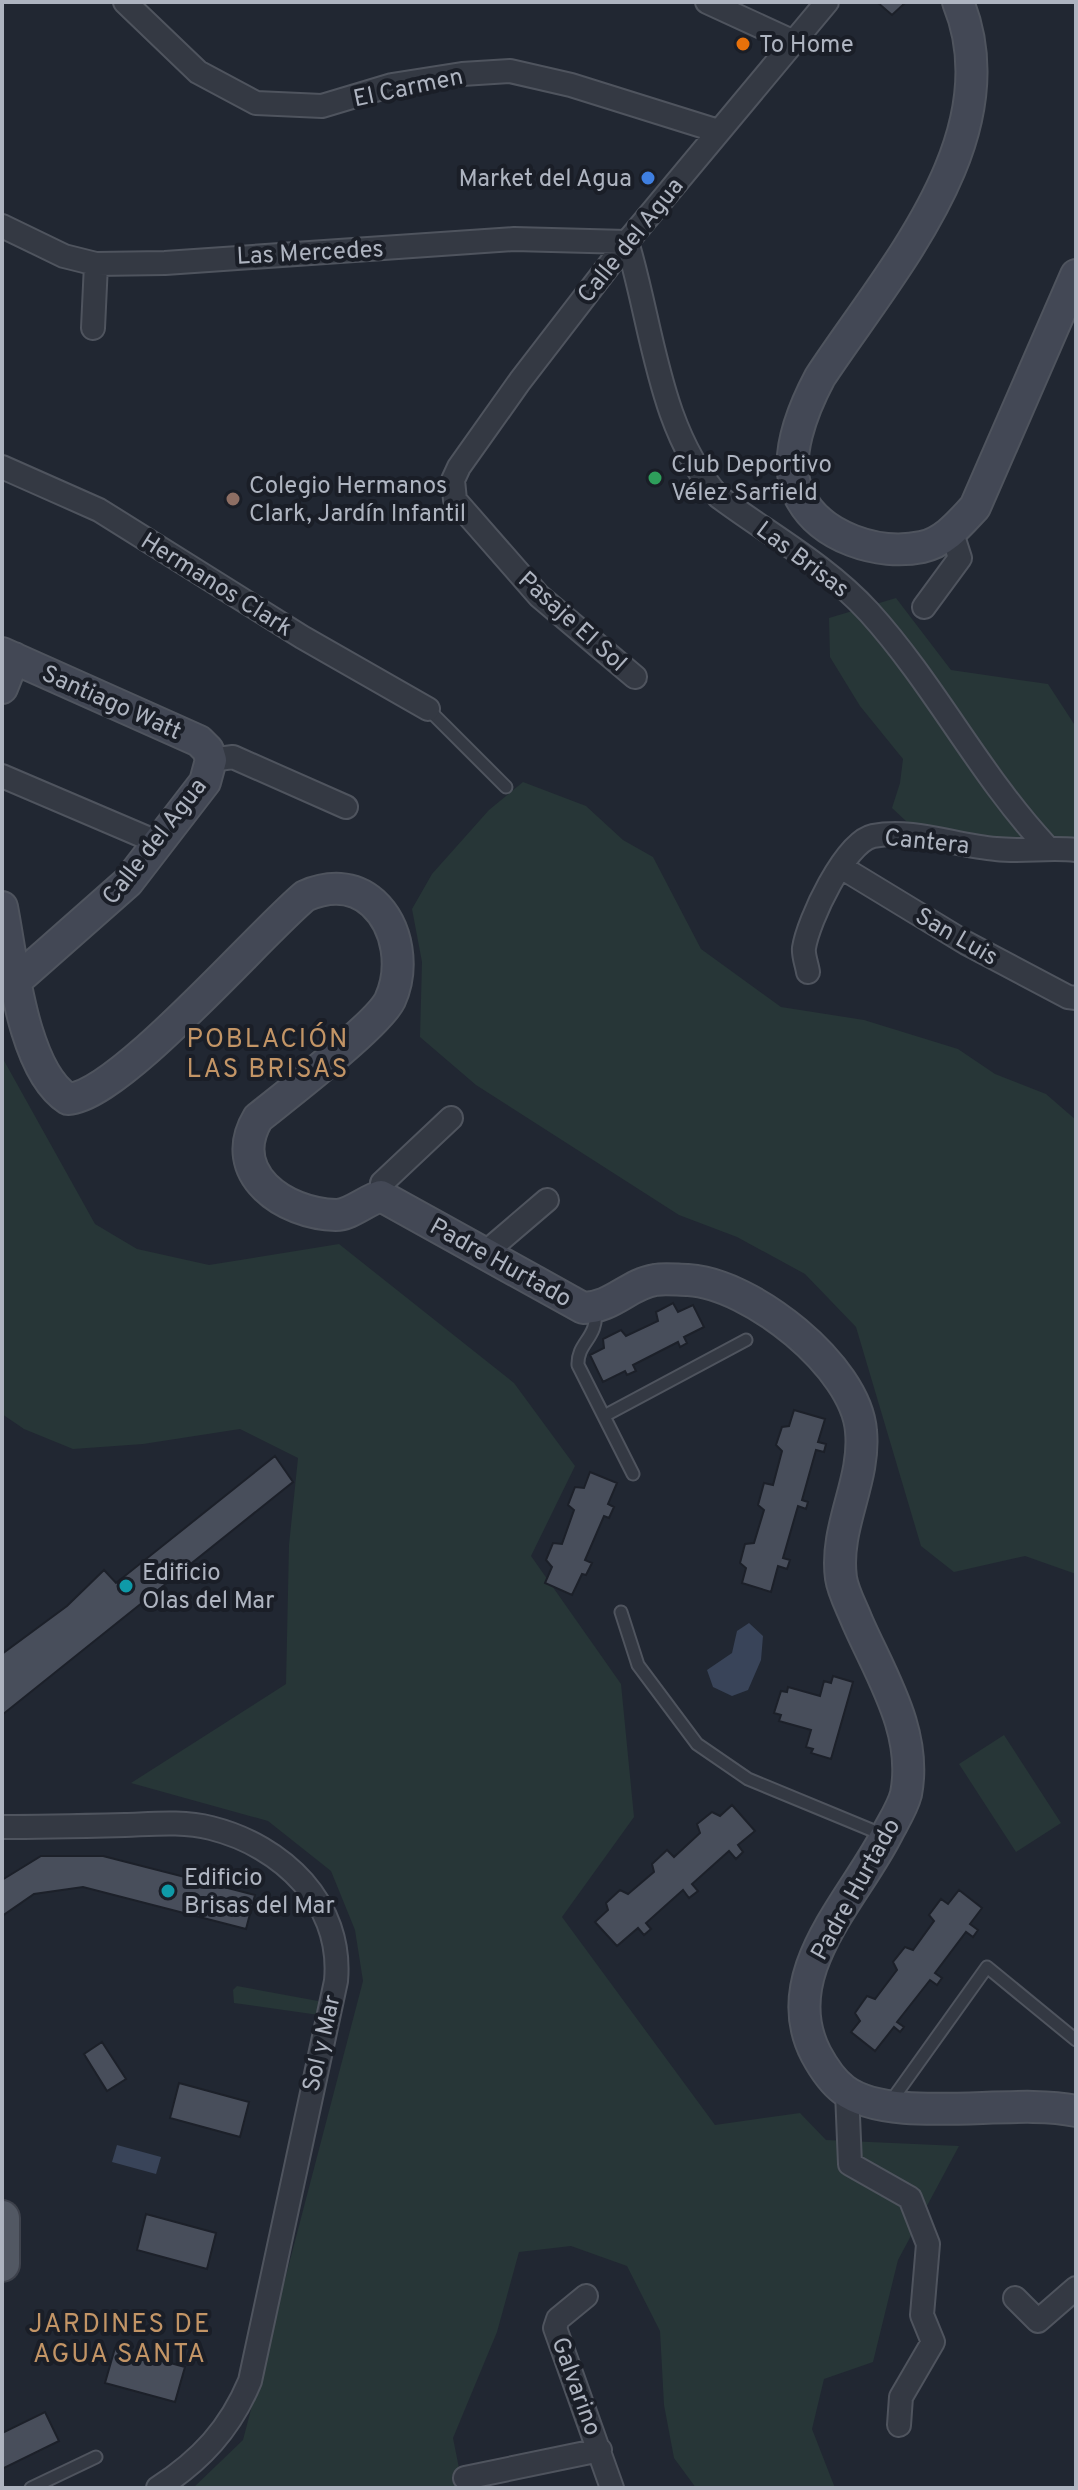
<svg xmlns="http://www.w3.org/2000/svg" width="1078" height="2490" font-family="Overpass,sans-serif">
<rect width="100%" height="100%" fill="#212732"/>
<path fill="#273637" d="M896,598L951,670L1048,684L1076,727V841L922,836L892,808L900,783L903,759L860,706L830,657L829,618Z
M523,782L586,806L623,840L653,857L701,949L781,1007L864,1020L958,1049L995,1074L1046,1094L1076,1120V1574L1025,1556L954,1572L921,1546L856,1327L805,1274L737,1237L679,1215L476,1085L420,1037L422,962L412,909L432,874L489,810Z
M2,1057L95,1224L137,1249L209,1265L339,1244L514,1383L575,1466L531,1556L621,1684L634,1817L562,1917L715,2125L800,2113L826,2140L959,2146L898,2260L873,2362L824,2379L812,2429L835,2488H696L674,2458L664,2405L660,2331L627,2266L571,2246L519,2252L497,2332L453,2438L463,2488H193L243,2440L363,1981L355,1930L331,1871L268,1821L131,1783L286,1684L289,1545L298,1458L240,1429L143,1444L73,1449L24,1429L2,1414Z
M1004,1735L1061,1823L1016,1852L959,1764Z
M237,1986L318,2001L321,2004L319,2015L234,2003L233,1990Z"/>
<path fill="#394459" d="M749,1623L763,1636L761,1660L748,1690L732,1696L713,1687L707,1670L732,1653L737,1631Z
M117,2145L161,2157L156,2174L112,2162Z"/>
<path fill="#484e5b" stroke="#1c2029" stroke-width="2" d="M877,2H906L892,15Z
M673,1303L678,1312L693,1305L704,1327L684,1337L687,1343L680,1347L678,1342L633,1365L636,1371L627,1375L625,1371L603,1382L590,1355L604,1348L603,1339L621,1330L626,1336L658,1321L656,1312Z
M794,1410L825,1419L818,1442L826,1444L824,1452L816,1450L802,1500L808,1502L806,1509L798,1506L783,1558L790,1560L787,1569L778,1566L771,1592L742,1583L746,1568L740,1563L745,1544L754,1543L764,1510L758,1505L764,1483L773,1485L782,1451L776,1445L782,1427L789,1426Z
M275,1456L293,1482L2,1715V1654L67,1606L104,1570L116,1583Z
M590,1472L617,1483L608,1504L614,1507L609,1518L604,1516L585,1560L592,1563L586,1575L582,1574L572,1595L545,1583L552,1567L546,1560L553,1543L562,1544L574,1510L568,1505L575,1487L584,1488Z
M833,1676L853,1682L831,1759L811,1753L813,1749L806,1747L811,1730L779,1721L781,1715L774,1713L781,1691L787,1692L788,1687L820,1696L824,1681L831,1683Z
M732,1805L755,1831L738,1845L743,1852L736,1859L729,1851L692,1884L698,1891L689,1898L683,1890L646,1923L651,1929L644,1935L638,1928L617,1946L595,1922L608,1910L606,1903L620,1890L628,1894L654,1872L652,1864L667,1850L674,1857L700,1833L697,1824L712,1812L720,1816Z
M41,1856H103L255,1895L246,1929L83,1887L34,1894L2,1916V1880Z
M959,1890L982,1908L970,1924L978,1930L973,1937L966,1932L935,1973L942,1978L937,1985L930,1980L897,2022L904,2027L900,2032L894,2027L875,2051L851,2032L860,2021L855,2013L867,1996L875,1999L897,1970L893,1962L905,1947L913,1950L934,1921L929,1915L941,1899L948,1904Z
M102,2042L126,2079L107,2091L84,2054Z
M179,2083L249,2102L240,2137L170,2118Z
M146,2214L216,2233L207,2269L137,2250Z
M115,2348L185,2367L175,2402L105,2383Z
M45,2412L59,2441L2,2469V2433Z"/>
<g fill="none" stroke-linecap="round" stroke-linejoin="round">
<defs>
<path id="lane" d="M428,709L506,787
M595,1310C599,1338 577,1342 578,1365L633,1474
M604,1416L746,1340
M621,1612L638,1665L697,1744L748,1779L886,1836
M889,2104L987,1967L1076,2040
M31,2488L96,2457"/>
<path id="street" d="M125,2L198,72L256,103L322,106L392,85L462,74L510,71L571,85L718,131
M707,2L794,42
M2,226L64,256L96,264L165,263L514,239L627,242C653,327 658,429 719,497C770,535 826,565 869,612C935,685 979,774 1046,846
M93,328L96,264
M2,467L99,510L302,637L428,709
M924,607L960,558L952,533
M635,677L539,596L455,500L453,480L459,467L520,381L627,242L827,2
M211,760L233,757L346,807
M2,776L159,843
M841,867L966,943L1068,997L1076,998
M808,972C807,965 803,955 804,948C808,921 845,842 873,836C913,828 956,846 996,849C1023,852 1048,847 1076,850
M381,1196L382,1183L451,1118
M485,1253L547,1200
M2,1827C43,1827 84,1826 125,1825C154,1824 183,1821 211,1828C283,1846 343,1904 336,1981L250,2381C230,2429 201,2460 158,2488
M847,2092L850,2164L910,2198L928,2244L922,2315L933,2342L901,2397L899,2425
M586,2296L558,2319L555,2328L612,2488
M1015,2298L1038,2321L1076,2288
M465,2478L600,2450"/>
<path id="secondary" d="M958,2C1013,136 889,272 820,377C803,409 782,460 799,495C820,538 879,556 922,547C945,542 960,523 975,507L1076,275
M2,653L199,741L208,750L211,760L205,782L128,882L17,980
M2,688L14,658
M2,907C12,957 22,1070 68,1099C120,1096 258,935 305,896C328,886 353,885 373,903C399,927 404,969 390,1000C378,1025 284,1097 258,1118C225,1173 284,1214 336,1215C350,1215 367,1200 381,1196L583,1308C612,1308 629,1284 655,1280C665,1278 678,1280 688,1280C750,1283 856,1366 861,1431C866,1481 834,1527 841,1578C843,1592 852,1608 857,1621C881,1676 918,1732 906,1794C903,1806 895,1819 889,1830C856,1898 774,1973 816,2054C823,2067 832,2081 844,2090C892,2126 1014,2097 1076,2111"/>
<path id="primary" d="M2,2218V2264"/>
</defs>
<use href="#lane" stroke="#4f545e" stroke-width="15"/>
<use href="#street" stroke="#4f545e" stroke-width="26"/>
<use href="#secondary" stroke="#4f545e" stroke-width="34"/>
<use href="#primary" stroke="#3e424c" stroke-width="38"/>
<use href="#lane" stroke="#343943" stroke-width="11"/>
<use href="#street" stroke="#343943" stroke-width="22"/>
<use href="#secondary" stroke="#434855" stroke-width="30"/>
<use href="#primary" stroke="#525863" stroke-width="34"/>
</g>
<circle fill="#e8710a" stroke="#1a1e27" stroke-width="3" cx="743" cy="44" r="8"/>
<circle fill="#3f7fe0" stroke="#1a1e27" stroke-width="3" cx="648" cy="178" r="8"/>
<circle fill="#2e9e5b" stroke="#1a1e27" stroke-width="3" cx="655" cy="478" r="8"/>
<circle fill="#8d6e63" stroke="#1a1e27" stroke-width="3" cx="233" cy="499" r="8"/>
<g fill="#0f9aa8" stroke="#1a1e27" stroke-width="3">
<circle cx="126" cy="1586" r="8"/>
<circle cx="168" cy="1891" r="8"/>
</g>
<g text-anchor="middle" stroke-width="8" stroke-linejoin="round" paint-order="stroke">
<g font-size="24" fill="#aeb4c0" stroke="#1a1e27" text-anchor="start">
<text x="759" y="52">To Home</text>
<text x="632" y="186" text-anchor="end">Market del Agua</text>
<text x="671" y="472">Club Deportivo<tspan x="671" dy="28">Vélez Sarfield</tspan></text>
<text x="249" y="493">Colegio Hermanos<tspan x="249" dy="28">Clark, Jardín Infantil</tspan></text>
<text x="142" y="1580">Edificio<tspan x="142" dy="28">Olas del Mar</tspan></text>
<text x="184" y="1885">Edificio<tspan x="184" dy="28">Brisas del Mar</tspan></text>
</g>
<g font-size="24" fill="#aeb4c0" stroke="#1a1e27">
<text transform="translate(408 87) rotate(-12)" y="8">El Carmen</text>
<text transform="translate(630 240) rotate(-51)" y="8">Calle del Agua</text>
<text transform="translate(310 252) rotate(-3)" y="8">Las Mercedes</text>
<text transform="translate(803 559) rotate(37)" y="8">Las Brisas</text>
<text transform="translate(217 584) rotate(32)" y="8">Hermanos Clark</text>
<text transform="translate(573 621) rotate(42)" y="8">Pasaje El Sol</text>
<text transform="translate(112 702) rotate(24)" y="8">Santiago Watt</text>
<text transform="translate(154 841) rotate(-52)" y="8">Calle del Agua</text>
<text transform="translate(927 841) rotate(6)" y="8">Cantera</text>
<text transform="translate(957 936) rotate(30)" y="8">San Luis</text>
<text transform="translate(501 1262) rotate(29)" y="8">Padre Hurtado</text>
<text transform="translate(855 1889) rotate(-61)" y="8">Padre Hurtado</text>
<text transform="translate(321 2043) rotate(-77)" y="8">Sol y Mar</text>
<text transform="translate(577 2386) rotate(70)" y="8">Galvarino</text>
</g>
<g font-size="26" letter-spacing="2" fill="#c39566" stroke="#1a1e27">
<text x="268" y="1047">POBLACIÓN<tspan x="268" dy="30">LAS BRISAS</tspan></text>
<text x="120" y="2332">JARDINES DE<tspan x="120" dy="30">AGUA SANTA</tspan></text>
</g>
</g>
<rect width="1078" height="2490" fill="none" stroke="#aeb4c0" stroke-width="8"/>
</svg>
